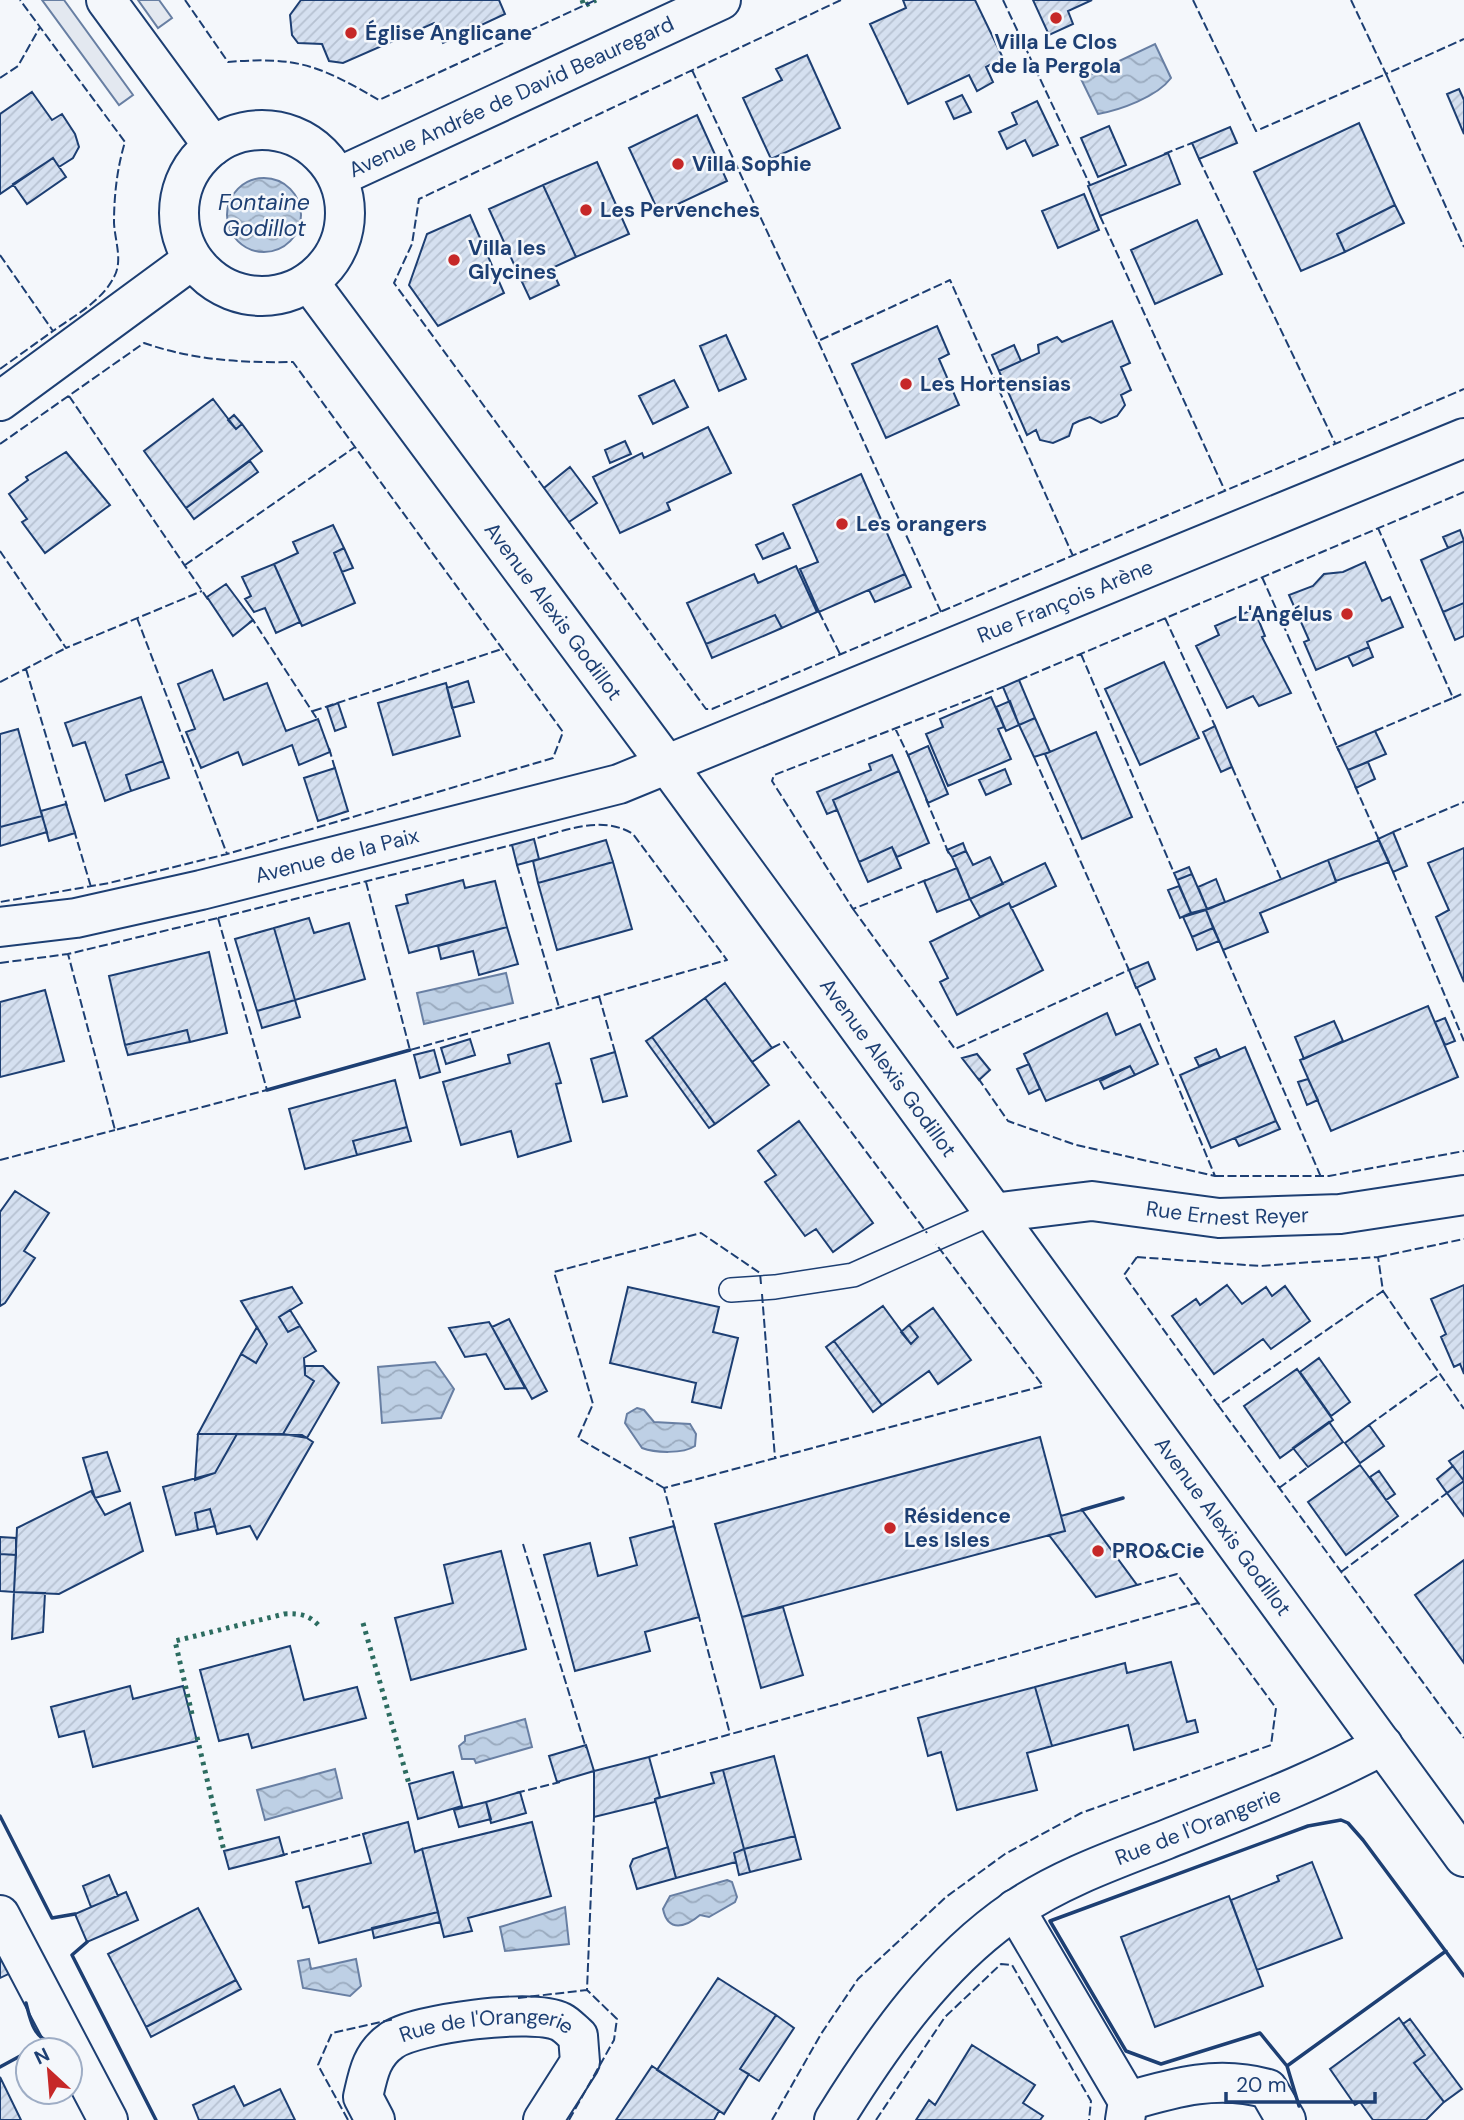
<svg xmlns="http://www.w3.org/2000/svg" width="1464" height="2120" font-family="'DM Sans',sans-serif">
<defs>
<pattern id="water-waves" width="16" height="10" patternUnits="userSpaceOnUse" patternTransform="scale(1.75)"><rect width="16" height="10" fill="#bed0e5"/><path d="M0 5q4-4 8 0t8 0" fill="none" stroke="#9aaabe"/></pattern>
<pattern id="building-hatch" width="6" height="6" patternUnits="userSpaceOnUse" patternTransform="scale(1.75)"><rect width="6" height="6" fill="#d5e0f0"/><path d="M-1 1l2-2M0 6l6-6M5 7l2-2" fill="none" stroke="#b6c1d1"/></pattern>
</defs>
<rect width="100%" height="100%" fill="#f4f7fb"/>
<path fill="#e3e8f0" stroke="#687fa3" stroke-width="2" d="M42,0H64L133,95L119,105Z
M138,0H159L172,18L158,28Z"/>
<path fill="url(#water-waves)" stroke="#687fa3" stroke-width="2" d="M1155,44L1171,78C1157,97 1120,110 1098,114L1081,79Z
M227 215a37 37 0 1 1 74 0a37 37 0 1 1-74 0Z
M506,973L513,1003L424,1024L417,993Z
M435,1362L454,1389L441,1418L382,1423L378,1367Z
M637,1408L644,1410L654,1422L690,1424L696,1434L695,1446C683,1454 655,1453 642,1448L625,1423L627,1414Z
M525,1719L532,1747L476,1763L474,1759H462L459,1746L465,1741V1736Z
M335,1769L342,1798L265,1820L257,1790Z
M727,1880L732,1882L737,1897L735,1902L709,1917L700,1915C686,1927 668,1933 663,1909L670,1896Z
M565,1907L569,1944L505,1951L500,1927Z
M309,1959L311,1969L356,1959L361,1986L350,1996L303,1988L298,1961Z"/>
<path fill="url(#building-hatch)" stroke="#1d3f73" stroke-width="2" d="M301,0H499L505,14L443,43L434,23L343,63L329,61L322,44L298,43L292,35L290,15Z
M903,0H975L1003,58L986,67L993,82L977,91L969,75L908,104L870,24L906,8Z
M1033,0H1092L1068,11L1073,24L1049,35Z
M807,55L840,128L771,159L743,98L782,80L776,69Z
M1459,89L1464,100V134L1447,94Z
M32,92L52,120L62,114L75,134L79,147L73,158L59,167L53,158L0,194V114Z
M962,95L971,112L954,119L946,102Z
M1037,101L1058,145L1033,156L1025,140L1007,149L999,132L1017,124L1012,113Z
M697,115L727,181L659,213L629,148Z
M1359,123L1395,205L1337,234L1345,252L1301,271L1254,172Z
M1109,126L1126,165L1098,177L1081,138Z
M1230,127L1237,143L1199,159L1192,143Z
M1168,153L1180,184L1100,216L1088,186Z
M53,158L66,177L27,204L13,184Z
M597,162L629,234L576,257L543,185Z
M543,185L576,257L522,282L489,209Z
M1084,194L1099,230L1058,248L1042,211Z
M1395,205L1404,223L1345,252L1337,234Z
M470,215L504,293L438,326L409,285L427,234Z
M1197,220L1222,274L1155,304L1131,250Z
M551,268L559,285L530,299L522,282Z
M1112,321L1130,363L1121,367L1131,390L1121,395L1125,405L1117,416L1101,423L1090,417L1079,421L1073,424L1069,436L1053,443L1040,440L1036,430L1027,435L999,371L1039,353L1038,345L1057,337L1062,342Z
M937,326L949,354L939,359L959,405L886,438L852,364Z
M726,335L746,379L719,391L700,346Z
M1014,345L1021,361L999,371L992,355Z
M674,380L688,407L653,424L639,396Z
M213,399L236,429L242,424L262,451L186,508L144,451Z
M234,415L242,424L236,429L228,420Z
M708,427L731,473L667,503L670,510L620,533L593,477L642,453L644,458Z
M625,441L631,454L610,463L605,450Z
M66,452L110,505L45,553L22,522L27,519L9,494L28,480L26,477Z
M250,461L258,472L194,519L186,508Z
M570,467L597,503L569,522L544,488Z
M861,474L905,574L819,612L800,569L818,562L793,505Z
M333,525L344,548L334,553L355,603L302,626L274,564L298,553L293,542Z
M1460,530L1464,541L1448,548L1443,537Z
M783,533L790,548L763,559L756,545Z
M1464,541V603L1443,612L1421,560Z
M344,548L353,568L342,572L334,553Z
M1365,562L1382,601L1390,597L1403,627L1367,642L1369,647L1316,670L1304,642L1309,640L1289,595L1313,586L1324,574L1343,572Z
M274,564L300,622L276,633L265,608L254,612L245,599L251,596L242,577Z
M796,566L817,612L782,628L775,615L706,644L687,603L754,574L758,583Z
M905,574L911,587L875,602L869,590Z
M226,584L253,620L233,636L207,597Z
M1464,603V636L1455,640L1443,612Z
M1254,609L1265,636L1262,637L1291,693L1259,706L1253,696L1227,708L1196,646L1219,635L1215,626Z
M775,615L782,628L712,658L706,644Z
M1369,647L1373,657L1353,666L1348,656Z
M1164,662L1199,738L1140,765L1105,689Z
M212,670L224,700L267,683L286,731L318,719L330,752L299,765L292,745L243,765L238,752L201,768L186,732L195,729L178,684Z
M1019,680L1035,718L1019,725L1003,687Z
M468,681L474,702L452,708L447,688Z
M446,683L460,736L393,755L378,703Z
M141,697L163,761L126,775L131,791L105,801L85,742L73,746L65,723Z
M991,697L1004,727L998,729L1011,759L948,786L926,734L943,727L940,719Z
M1010,701L1019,725L1006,731L996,707Z
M338,703L346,727L335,731L327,707Z
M1035,718L1050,752L1034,757L1019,725Z
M1215,726L1232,767L1221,772L1203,732Z
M18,729L42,816L0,827V734Z
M1375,731L1386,754L1348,770L1337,747Z
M1096,732L1132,817L1082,839L1045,754Z
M928,746L948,794L928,803L908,755Z
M892,755L899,771L833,800L837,810L827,814L817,792L871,770L869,764Z
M163,761L169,778L131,791L126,775Z
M1368,762L1375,779L1356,788L1348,770Z
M335,768L348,811L318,821L304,778Z
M1005,769L1011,784L986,795L979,780Z
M899,771L929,843L897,857L892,847L859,862L833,800Z
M66,804L75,833L49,841L41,811Z
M42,816L47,832L0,846V827Z
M1393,832L1407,866L1393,872L1378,839Z
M534,839L539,859L517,865L512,845Z
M606,840L613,862L538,883L533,861Z
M1379,840L1389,862L1336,881L1328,860Z
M963,843L966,851L952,857L947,850Z
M892,847L901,868L868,882L859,862Z
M1464,848V982L1436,917L1449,910L1428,863Z
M966,851L973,865L990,857L1003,884L970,899L952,857Z
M1328,860L1336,882L1260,913L1268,932L1223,950L1206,910Z
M613,862L632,929L557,950L538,883Z
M1045,863L1056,886L1011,908L1009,903L980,917L970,899Z
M1189,867L1192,874L1177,880L1174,873Z
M957,868L970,899L937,912L924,881Z
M1192,874L1207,909L1191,913L1177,880Z
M1216,879L1225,902L1207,909L1198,887Z
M463,880L465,888L495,881L507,927L409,953L396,906L408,903L406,895Z
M1179,886L1191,913L1180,918L1168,890Z
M1009,903L1043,970L957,1015L940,982L948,978L930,942Z
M1206,910L1213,928L1192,937L1183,917Z
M309,918L314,933L349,923L365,979L295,1000L274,928Z
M507,927L518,964L479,975L473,951L441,959L438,946Z
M274,928L295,1000L257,1011L235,939Z
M1213,928L1219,941L1197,950L1192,937Z
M209,952L227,1033L190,1042L187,1030L125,1045L109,976Z
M1148,962L1155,979L1136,988L1129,970Z
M725,983L772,1048L752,1062L705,998Z
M45,990L64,1061L0,1077V1002Z
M705,998L769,1085L715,1124L652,1037Z
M295,1000L300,1017L262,1028L257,1011Z
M1428,1006L1458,1077L1331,1131L1300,1060Z
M1107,1013L1116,1035L1140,1024L1158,1064L1135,1075L1130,1066L1046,1101L1024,1054Z
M1445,1018L1455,1041L1445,1045L1435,1022Z
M1334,1021L1343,1041L1304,1059L1295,1037Z
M187,1030L190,1042L128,1055L125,1045Z
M652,1037L715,1124L709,1128L646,1041Z
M470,1039L475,1055L446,1064L441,1048Z
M549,1043L561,1083L556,1084L571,1141L518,1157L511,1131L461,1145L443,1082L510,1063L508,1055Z
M1245,1047L1276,1121L1211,1148L1180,1075Z
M1216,1049L1220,1058L1199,1066L1195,1058Z
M434,1050L440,1072L420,1078L414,1055Z
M615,1052L627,1096L603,1102L591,1059Z
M977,1054L990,1070L979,1080L962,1058Z
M1029,1064L1040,1089L1029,1094L1017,1069Z
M1130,1066L1135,1075L1104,1089L1100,1081Z
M1308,1079L1318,1100L1307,1105L1298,1082Z
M395,1080L407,1127L353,1141L357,1155L305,1169L289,1109Z
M799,1121L873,1223L833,1252L816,1229L805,1236L765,1182L776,1175L758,1151Z
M1276,1121L1280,1129L1239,1146L1235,1138Z
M407,1127L411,1141L357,1155L353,1141Z
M15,1191L49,1213L24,1251L35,1258L5,1303L0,1306V1212Z
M1227,1285L1242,1304L1266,1287L1272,1296L1285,1286L1310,1321L1271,1349L1263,1339L1214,1374L1172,1316L1196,1299L1200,1305Z
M1464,1285V1374L1460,1364L1454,1367L1441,1337L1446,1334L1431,1299Z
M292,1287L302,1303L279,1317L288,1332L300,1326L316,1351L304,1358L305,1375L314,1381L283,1434H198L241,1354L256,1363L267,1344L241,1301Z
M628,1287L719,1307L713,1332L738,1338L721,1408L692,1402L696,1383L610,1363Z
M883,1306L911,1344L918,1337L909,1325L933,1308L971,1360L938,1384L929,1371L882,1405L834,1341Z
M290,1310L300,1326L288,1332L279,1317Z
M509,1319L547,1391L532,1399L492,1327Z
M489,1322L492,1327L525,1388L505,1389L486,1354L465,1357L449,1328Z
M909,1325L918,1337L911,1344L901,1332Z
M257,1327L267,1344L256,1363L241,1354Z
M834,1341L882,1405L873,1412L826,1347Z
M1319,1358L1350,1402L1331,1416L1300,1372Z
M305,1366H323L339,1383L307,1438L283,1434L314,1381L305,1375Z
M1297,1369L1333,1420L1280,1458L1244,1406Z
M1329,1422L1343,1442L1308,1467L1293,1448Z
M1369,1425L1384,1446L1360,1463L1345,1443Z
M198,1434H237L215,1473L195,1480Z
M237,1434L302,1435L313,1442L257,1539L250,1526L217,1534L210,1509L195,1513L198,1530L176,1535L163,1487L215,1473Z
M1040,1437L1065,1531L742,1617L715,1524Z
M1464,1451V1481L1449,1461Z
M107,1452L120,1491L95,1498L83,1458Z
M1360,1465L1398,1516L1346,1555L1308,1502Z
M1453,1466L1464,1481L1447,1493L1437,1479Z
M1379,1471L1395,1494L1386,1500L1370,1477Z
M1464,1481V1516L1447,1493Z
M91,1491L105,1515L130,1503L143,1551L59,1594L14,1592L17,1528Z
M210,1509L215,1526L198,1530L195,1513Z
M1082,1510L1137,1585L1096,1597L1049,1535L1065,1531L1061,1516Z
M674,1526L699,1617L645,1632L650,1651L575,1671L544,1555L590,1543L598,1576L637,1565L630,1538Z
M0,1537L16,1538V1555L0,1554Z
M501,1551L526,1649L411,1680L395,1618L453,1603L444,1565Z
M0,1554L16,1555L14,1592L0,1591Z
M1464,1560V1663L1415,1595Z
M14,1592L45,1593L43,1632L12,1639Z
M783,1607L803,1675L761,1688L742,1617Z
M290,1646L304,1700L357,1687L366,1718L252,1748L248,1734L219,1741L200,1670Z
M1171,1662L1187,1722L1195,1720L1198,1732L1134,1750L1128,1725L1052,1746L1035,1687L1125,1663L1127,1673Z
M130,1686L133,1699L183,1686L197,1741L93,1767L84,1731L59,1737L51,1707Z
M1035,1687L1052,1746L1027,1753L1037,1790L957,1810L941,1752L928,1756L918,1718Z
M586,1745L594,1771L557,1782L549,1756Z
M774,1756L795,1836L744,1849L723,1770Z
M649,1757L660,1797L655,1799V1802L594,1817V1771Z
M723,1770L744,1849L734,1853L736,1862L676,1878L655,1799L714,1783L711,1773Z
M453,1772L462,1806L418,1819L409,1784Z
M520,1792L526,1813L491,1823L486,1802Z
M486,1802L491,1819L459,1827L454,1810Z
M408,1822L415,1852L422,1849L438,1912L319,1943L309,1906L303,1908L296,1882L371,1863L363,1834Z
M532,1822L551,1896L468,1918L472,1931L444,1937L422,1849Z
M795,1836L801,1859L750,1872L744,1849Z
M279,1837L284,1855L229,1869L224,1851Z
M668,1847L676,1878L637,1889L630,1866L633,1859Z
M744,1849L750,1872L739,1875L734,1853Z
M1312,1862L1342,1938L1257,1970L1231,1900L1279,1881L1277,1876Z
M109,1875L118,1896L91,1907L83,1886Z
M126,1892L138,1920L87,1942L75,1914Z
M1229,1896L1263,1986L1155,2027L1121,1937Z
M198,1908L236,1980L146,2027L108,1954Z
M438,1912L440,1922L374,1938L372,1928Z
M0,1954L15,1971L0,1978Z
M718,1978L776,2015L740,2069L749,2074L724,2114L657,2070Z
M236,1980L241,1989L151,2037L146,2027Z
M776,2015L794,2028L759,2081L740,2069Z
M1399,2018L1425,2055L1414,2063L1444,2102L1426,2120H1373L1360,2102L1355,2105L1330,2069Z
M1410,2019L1462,2089L1444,2102L1414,2063L1425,2055L1403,2024Z
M972,2045L1035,2085L1023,2103L1043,2116L1040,2120H916L929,2100L935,2105Z
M652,2066L719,2111L714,2120H616Z
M0,2077L21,2120H0Z
M234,2086L244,2106L280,2089L295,2120H199L193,2105Z"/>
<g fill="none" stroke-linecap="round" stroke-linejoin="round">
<defs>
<path id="lane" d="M731,1290L775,1287L853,1275L993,1213"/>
<g id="street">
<path id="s1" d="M0,927L76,918L201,890L619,784L1464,438"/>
<path id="s2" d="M993,1213L1092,1201L1219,1218L1340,1214L1464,1195"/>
<path d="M1015,1909L1128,2101L1125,2120"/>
<path d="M0,1915L108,2120"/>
<path d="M1128,2101C1176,2087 1218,2075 1268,2089L1286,2120"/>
<path id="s3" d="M375,2120L363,2097C368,2075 371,2055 391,2041C415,2023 534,2008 561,2022C567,2025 573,2032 578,2036L580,2062L543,2120"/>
<path id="s4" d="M834,2120C883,2041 938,1962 1016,1909C1062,1878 1114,1860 1165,1840C1239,1810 1313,1783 1383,1745"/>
</g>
<g id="secondary">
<path id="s5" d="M338,177L721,0"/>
<path d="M0,401L192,260"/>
</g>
<g id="primary">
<path d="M106,0L213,146"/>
<circle cx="262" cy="213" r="83"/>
<path id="s6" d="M309,282L668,766L1464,1857"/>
</g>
</defs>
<use href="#lane" stroke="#1d3f73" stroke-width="26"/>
<use href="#street" stroke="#1d3f73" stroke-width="42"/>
<use href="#secondary" stroke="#1d3f73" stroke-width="42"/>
<use href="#primary" stroke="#1d3f73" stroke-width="42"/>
<use href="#lane" stroke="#f4f7fb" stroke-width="23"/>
<use href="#street" stroke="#f4f7fb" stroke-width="38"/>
<use href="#secondary" stroke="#f4f7fb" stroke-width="38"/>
<use href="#primary" stroke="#f4f7fb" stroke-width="38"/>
<path stroke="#2c6c60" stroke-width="5" stroke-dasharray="3.5 5" stroke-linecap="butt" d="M582,0L584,6L596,0
M363,1623L409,1784
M192,1714L175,1641L284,1614C301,1613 310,1615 321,1628
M197,1737L224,1851"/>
<path stroke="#1d3f73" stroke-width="2" stroke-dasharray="9 3.5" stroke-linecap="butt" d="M185,0L228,62C298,56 320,66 379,100L596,0
M1003,0L1090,185
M1193,0L1256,131L1386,74L1464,247
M1351,0L1386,74L1464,39
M692,70L818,341
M0,78L18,66L40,27
M1164,154L1192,143
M1199,159L1335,443
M1100,216L1225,491
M0,255L53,331C74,316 102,301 114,277C123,261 115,241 114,223C114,196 117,168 125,142L20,0
M0,369L53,331
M69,396L209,601
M0,444L144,343C193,360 241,363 293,362L563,732L553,758L227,854L109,883L0,902
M544,488L394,283L412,244L419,199L841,0
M569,522L706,709H712L1464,389
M0,551L66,648L202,591
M185,565L355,447
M1262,577L1339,751
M819,612L840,654
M941,612L818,341L950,280L1073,556
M137,618L227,854
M1165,618L1215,726
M249,623L253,620L319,722
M1081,654L1174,873
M26,669L67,806
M1019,680L1464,492
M0,682L66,648
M1453,698L1464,693
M313,711L502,649
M895,728L909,757
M1375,731L1453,698L1378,528
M329,748L336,772
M1232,767L1281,879
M1355,786L1379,840
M926,799L949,854
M74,830L91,887
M1393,832L1464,802
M517,865L559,1007
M1393,872L1464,1041
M926,880L853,909L772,781L774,775L1003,687
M366,882L410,1050L727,960L633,834C603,815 566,830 534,839
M853,909L955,1049L1129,970L1034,757
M218,918L267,1090L115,1130L68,954Z
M218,918L512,845
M1223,950L1321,1177
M0,963L68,954
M599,996L615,1052
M772,1048L784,1042L927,1233
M978,1078L1008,1121L1076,1145L1215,1176L1135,983
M0,1160L115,1130
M1215,1176H1329L1464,1151
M1137,1257L1260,1266L1378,1257L1383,1291L1218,1405L1124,1275Z
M1378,1257L1464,1239
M1383,1291L1464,1409
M762,1294L775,1458
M1218,1405L1464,1738
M1369,1425L1440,1374
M664,1488L578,1438L593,1404L554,1272L701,1233L760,1273L761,1284
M1279,1488L1308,1467
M675,1529L664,1488L1043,1386L936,1244
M523,1544L586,1748
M1341,1572L1447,1493
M698,1613L730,1734
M649,1757L1198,1603
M516,1793L560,1782
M279,1856L367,1833
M518,1998L587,1990L594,1817
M348,2120L318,2065L332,2033L394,2019
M569,2120L614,2040L617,2019L587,1990
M772,2120L821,2034L858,1979L946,1897L1005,1854L1081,1813L1271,1745L1276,1708L1177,1574L1137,1585
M876,2120L945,2017L1001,1964L1012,1965L1091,2101L1089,2120"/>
<path stroke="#1d3f73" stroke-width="3.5" d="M267,1090L410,1050
M1082,1510L1123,1498
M0,1816L52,1918L75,1914
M87,1942L72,1955L156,2120
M1446,1951L1287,2066L1260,2033L1161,2064L1126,2051L1050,1921L1308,1826L1341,1820L1348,1823L1363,1840L1464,1976
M26,2003C30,2018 33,2037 50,2042
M1287,2066L1299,2106
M0,2067L22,2055"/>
</g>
<g fill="#c62828" stroke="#f4f7fb" stroke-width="2.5">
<circle cx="1056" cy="18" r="7"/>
<circle cx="351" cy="33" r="7"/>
<circle cx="678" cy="164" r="7"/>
<circle cx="586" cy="210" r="7"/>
<circle cx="454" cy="260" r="7"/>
<circle cx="906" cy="384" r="7"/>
<circle cx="842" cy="524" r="7"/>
<circle cx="1347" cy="614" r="7"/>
<circle cx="890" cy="1528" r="7"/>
<circle cx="1098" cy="1551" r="7"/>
</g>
<g text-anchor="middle" stroke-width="5" stroke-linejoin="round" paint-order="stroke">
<g font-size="21" font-weight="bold" fill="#1d3f73" stroke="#f4f7fb" text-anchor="start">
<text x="365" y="40">Église Anglicane</text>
<text x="1056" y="49" text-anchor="middle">Villa Le Clos<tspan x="1056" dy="24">de la Pergola</tspan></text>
<text x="692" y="171">Villa Sophie</text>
<text x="600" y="217">Les Pervenches</text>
<text x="468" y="255">Villa les<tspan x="468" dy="24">Glycines</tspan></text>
<text x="920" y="391">Les Hortensias</text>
<text x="856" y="531">Les orangers</text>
<text x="1333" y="621" text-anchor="end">L'Angélus</text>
<text x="904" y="1523">Résidence<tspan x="904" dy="24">Les Isles</tspan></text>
<text x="1112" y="1558">PRO&amp;Cie</text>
</g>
<g font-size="21" fill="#1d3f73" stroke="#f4f7fb">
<text dy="7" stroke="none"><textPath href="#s5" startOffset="191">Avenue Andrée de David Beauregard</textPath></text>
<text dy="7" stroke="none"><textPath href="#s1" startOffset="1118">Rue François Arène</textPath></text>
<text dy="7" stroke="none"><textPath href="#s6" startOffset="410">Avenue Alexis Godillot</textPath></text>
<text dy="7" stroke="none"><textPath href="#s1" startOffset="345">Avenue de la Paix</textPath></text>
<text dy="7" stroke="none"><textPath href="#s6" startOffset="976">Avenue Alexis Godillot</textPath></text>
<text dy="7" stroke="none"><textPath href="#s2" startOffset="236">Rue Ernest Reyer</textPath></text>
<text dy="7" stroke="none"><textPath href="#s6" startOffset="1544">Avenue Alexis Godillot</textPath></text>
<text dy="7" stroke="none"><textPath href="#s4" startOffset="481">Rue de l'Orangerie</textPath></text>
<text dy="7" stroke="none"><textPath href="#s3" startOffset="189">Rue de l'Orangerie</textPath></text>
</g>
<g font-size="23" font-style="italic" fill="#1d3f73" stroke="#f4f7fb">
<text x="264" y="210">Fontaine<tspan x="264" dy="26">Godillot</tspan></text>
</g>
</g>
<g transform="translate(49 2071) rotate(334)"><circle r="33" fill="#f4f7fb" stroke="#9eadc5" stroke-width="2"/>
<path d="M0-5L12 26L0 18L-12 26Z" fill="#c62828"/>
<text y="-10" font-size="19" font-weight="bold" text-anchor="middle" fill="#1d3f73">N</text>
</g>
<path d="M1226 2092v10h149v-10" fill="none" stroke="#1d3f73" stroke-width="3.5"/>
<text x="1236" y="2092" font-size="21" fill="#1d3f73" stroke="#f4f7fb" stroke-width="5" paint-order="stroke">20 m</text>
</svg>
